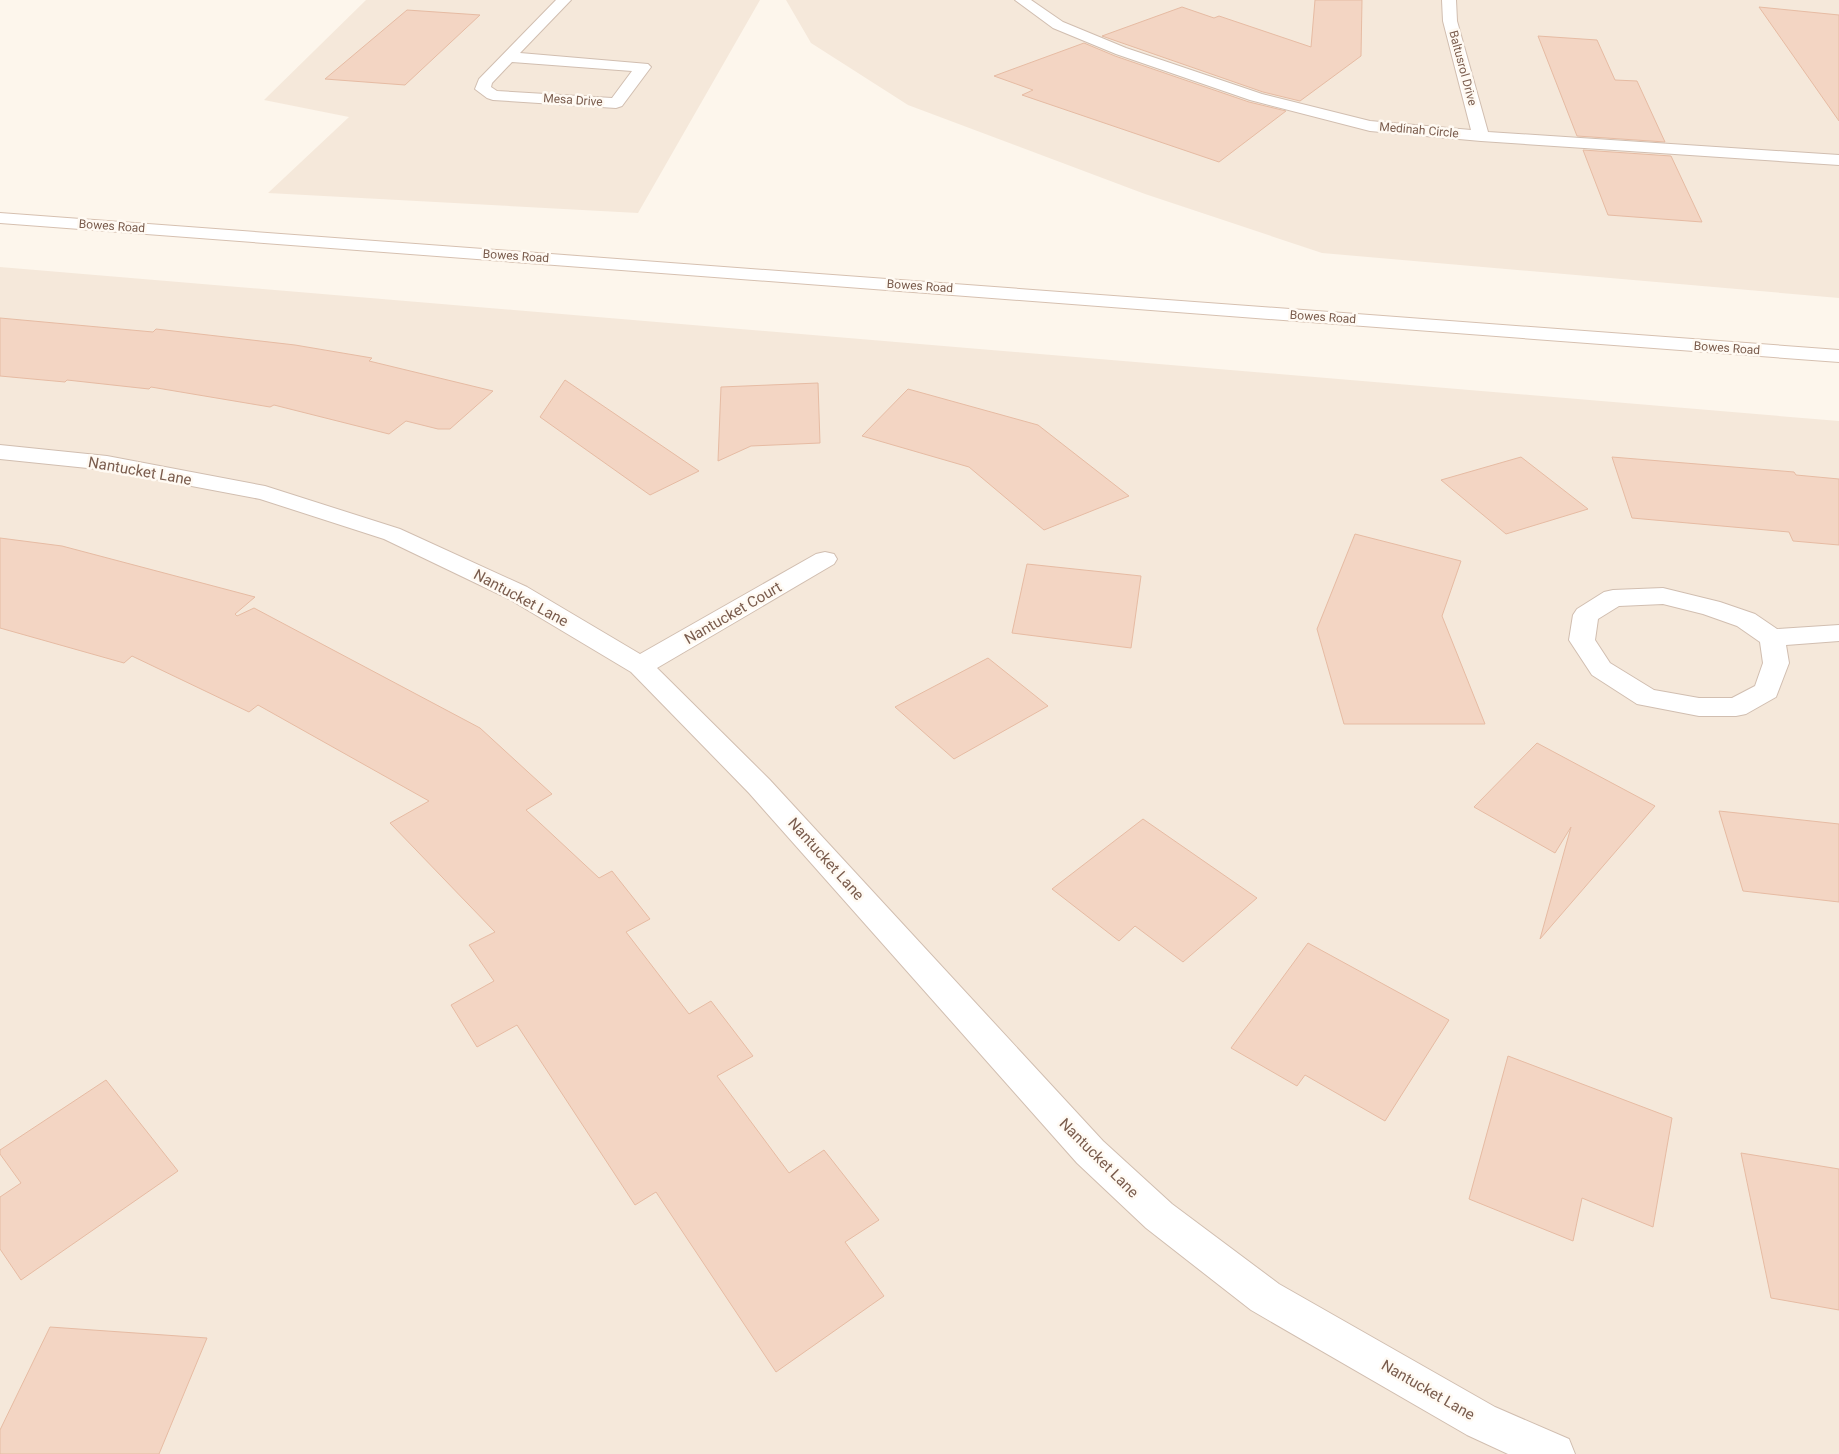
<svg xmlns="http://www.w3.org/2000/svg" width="1839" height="1454" font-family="Roboto,sans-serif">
<rect width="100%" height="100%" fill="#fdf6ec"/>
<path fill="#f5e8da" d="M366,0H760L638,213L268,193L349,117L264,100Z
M786,0H1839V298L1322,253L1145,194L908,105L811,43Z
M0,267L1839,421V1454H0Z"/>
<path fill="#f3d5c3" stroke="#e6bba3" d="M1315,0H1362L1361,56L1300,101L1263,92L1102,36L1182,7L1214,18L1219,16L1311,47Z
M1759,7L1839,15V121Z
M407,10L480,15L405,85L325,79Z
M1538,36L1597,40L1615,80L1637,81L1665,142L1577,136Z
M1084,43L1115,56L1249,102L1286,111L1219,162L1022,95L1033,90L994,76Z
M1583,150L1671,156L1702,222L1608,215Z
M0,318L153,332L156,329L295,345L372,358L369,361L493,391L450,429H438L406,421L389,434L274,405L270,407L151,387L149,389L67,380L65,382L0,376Z
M565,380L699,471L650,495L540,417Z
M818,383L820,443L751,446L718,461L721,387Z
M908,389L1038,425L1129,496L1044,530L969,467L862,436Z
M1521,457L1588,509L1506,534L1441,480Z
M1612,457L1794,472L1796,475L1839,479V545L1793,541L1789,532L1632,518Z
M1355,534L1461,561L1442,616L1485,724H1344L1317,629Z
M0,538L62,546L255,597L235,614L237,616L254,608L480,728L552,794L526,810L599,878L612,871L650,919L626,932L689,1014L711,1001L753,1056L717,1076L789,1173L824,1150L879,1220L845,1242L884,1296L776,1372L656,1192L635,1205L517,1025L477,1047L451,1005L494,981L469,945L495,932L390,823L429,801L258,705L249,712L132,656L124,663L0,628Z
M1027,564L1141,576L1131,648L1012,633Z
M988,658L1048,706L954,759L895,707Z
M1537,743L1655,806L1540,939L1571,827L1555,853L1474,807Z
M1719,811L1839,824V902L1743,891Z
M1143,819L1257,898L1183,962L1135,926L1119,941L1052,889Z
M1308,943L1449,1020L1385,1121L1305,1075L1297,1086L1231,1048Z
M1508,1056L1672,1118L1653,1227L1582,1198L1573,1241L1469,1199Z
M106,1080L178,1171L21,1280L0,1249V1197L21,1183L0,1154V1150Z
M1741,1153L1839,1169V1310L1771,1298Z
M50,1327L207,1338L159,1454H0V1430Z"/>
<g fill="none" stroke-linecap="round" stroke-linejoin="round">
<defs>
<path id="minor" d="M556,0H571L520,53L648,64L651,67L622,106L616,108L493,100L487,98L475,89L479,79ZM512,62L632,71L612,98L497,91L491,87L492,83Z
M1015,0H1031L1063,22L1126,48L1262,94L1370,121L1471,130L1443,21L1442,0H1456L1457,21L1488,132L1839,155V165L1481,141L1370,131L1250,100L1116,54L1053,28Z
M0,445L107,456L265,486L400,529L527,587L640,654L816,554L825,552L834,554L837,559L834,564L657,668L769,779L1103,1141L1172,1204L1279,1284L1495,1407L1569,1439L1575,1454H1508L1467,1435L1251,1310L1146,1228L1077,1163L749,793L631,672L509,599L384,539L260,499L107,470L0,459Z
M1663,588L1720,602L1755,614L1777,629L1839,625V641L1786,645L1789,663L1776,697L1746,714L1736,716H1699L1637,704L1592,675L1569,640L1573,615L1577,609L1604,592L1613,590ZM1663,604L1703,614L1737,626L1760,642L1763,663L1755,686L1732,698H1699L1654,690L1610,663L1595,640L1598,619L1619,606Z"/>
<path id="secondary" d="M0,213L1839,350V362L0,223Z"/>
</defs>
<use href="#minor" stroke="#d1beb0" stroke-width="2"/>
<use href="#secondary" stroke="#d6c0b0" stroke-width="2"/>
<use href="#minor" fill="#fff" fill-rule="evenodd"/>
<use href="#secondary" fill="#fff" fill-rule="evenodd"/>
</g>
<g text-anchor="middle" stroke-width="5" stroke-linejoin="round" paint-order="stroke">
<g font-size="12" fill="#7a5c4d" stroke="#fffaf3">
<text transform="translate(1463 68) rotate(75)" y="4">Baltusrol Drive</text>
<text transform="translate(573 100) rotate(4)" y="4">Mesa Drive</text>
<text transform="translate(1419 130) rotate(5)" y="4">Medinah Circle</text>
<text transform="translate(112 226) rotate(4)" y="4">Bowes Road</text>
<text transform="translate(516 256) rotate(4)" y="4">Bowes Road</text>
<text transform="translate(920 286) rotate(4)" y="4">Bowes Road</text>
<text transform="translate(1323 317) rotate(4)" y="4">Bowes Road</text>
<text transform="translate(1727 348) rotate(4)" y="4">Bowes Road</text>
</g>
<g font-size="15" fill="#7a5c4d" stroke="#fffaf3">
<text transform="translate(140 471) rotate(10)" y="5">Nantucket Lane</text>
<text transform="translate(521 598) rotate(28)" y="5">Nantucket Lane</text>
<text transform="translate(733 613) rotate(-30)" y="5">Nantucket Court</text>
<text transform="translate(826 859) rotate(48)" y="5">Nantucket Lane</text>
<text transform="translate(1099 1158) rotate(45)" y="5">Nantucket Lane</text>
<text transform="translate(1428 1390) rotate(30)" y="5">Nantucket Lane</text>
</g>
</g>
</svg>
